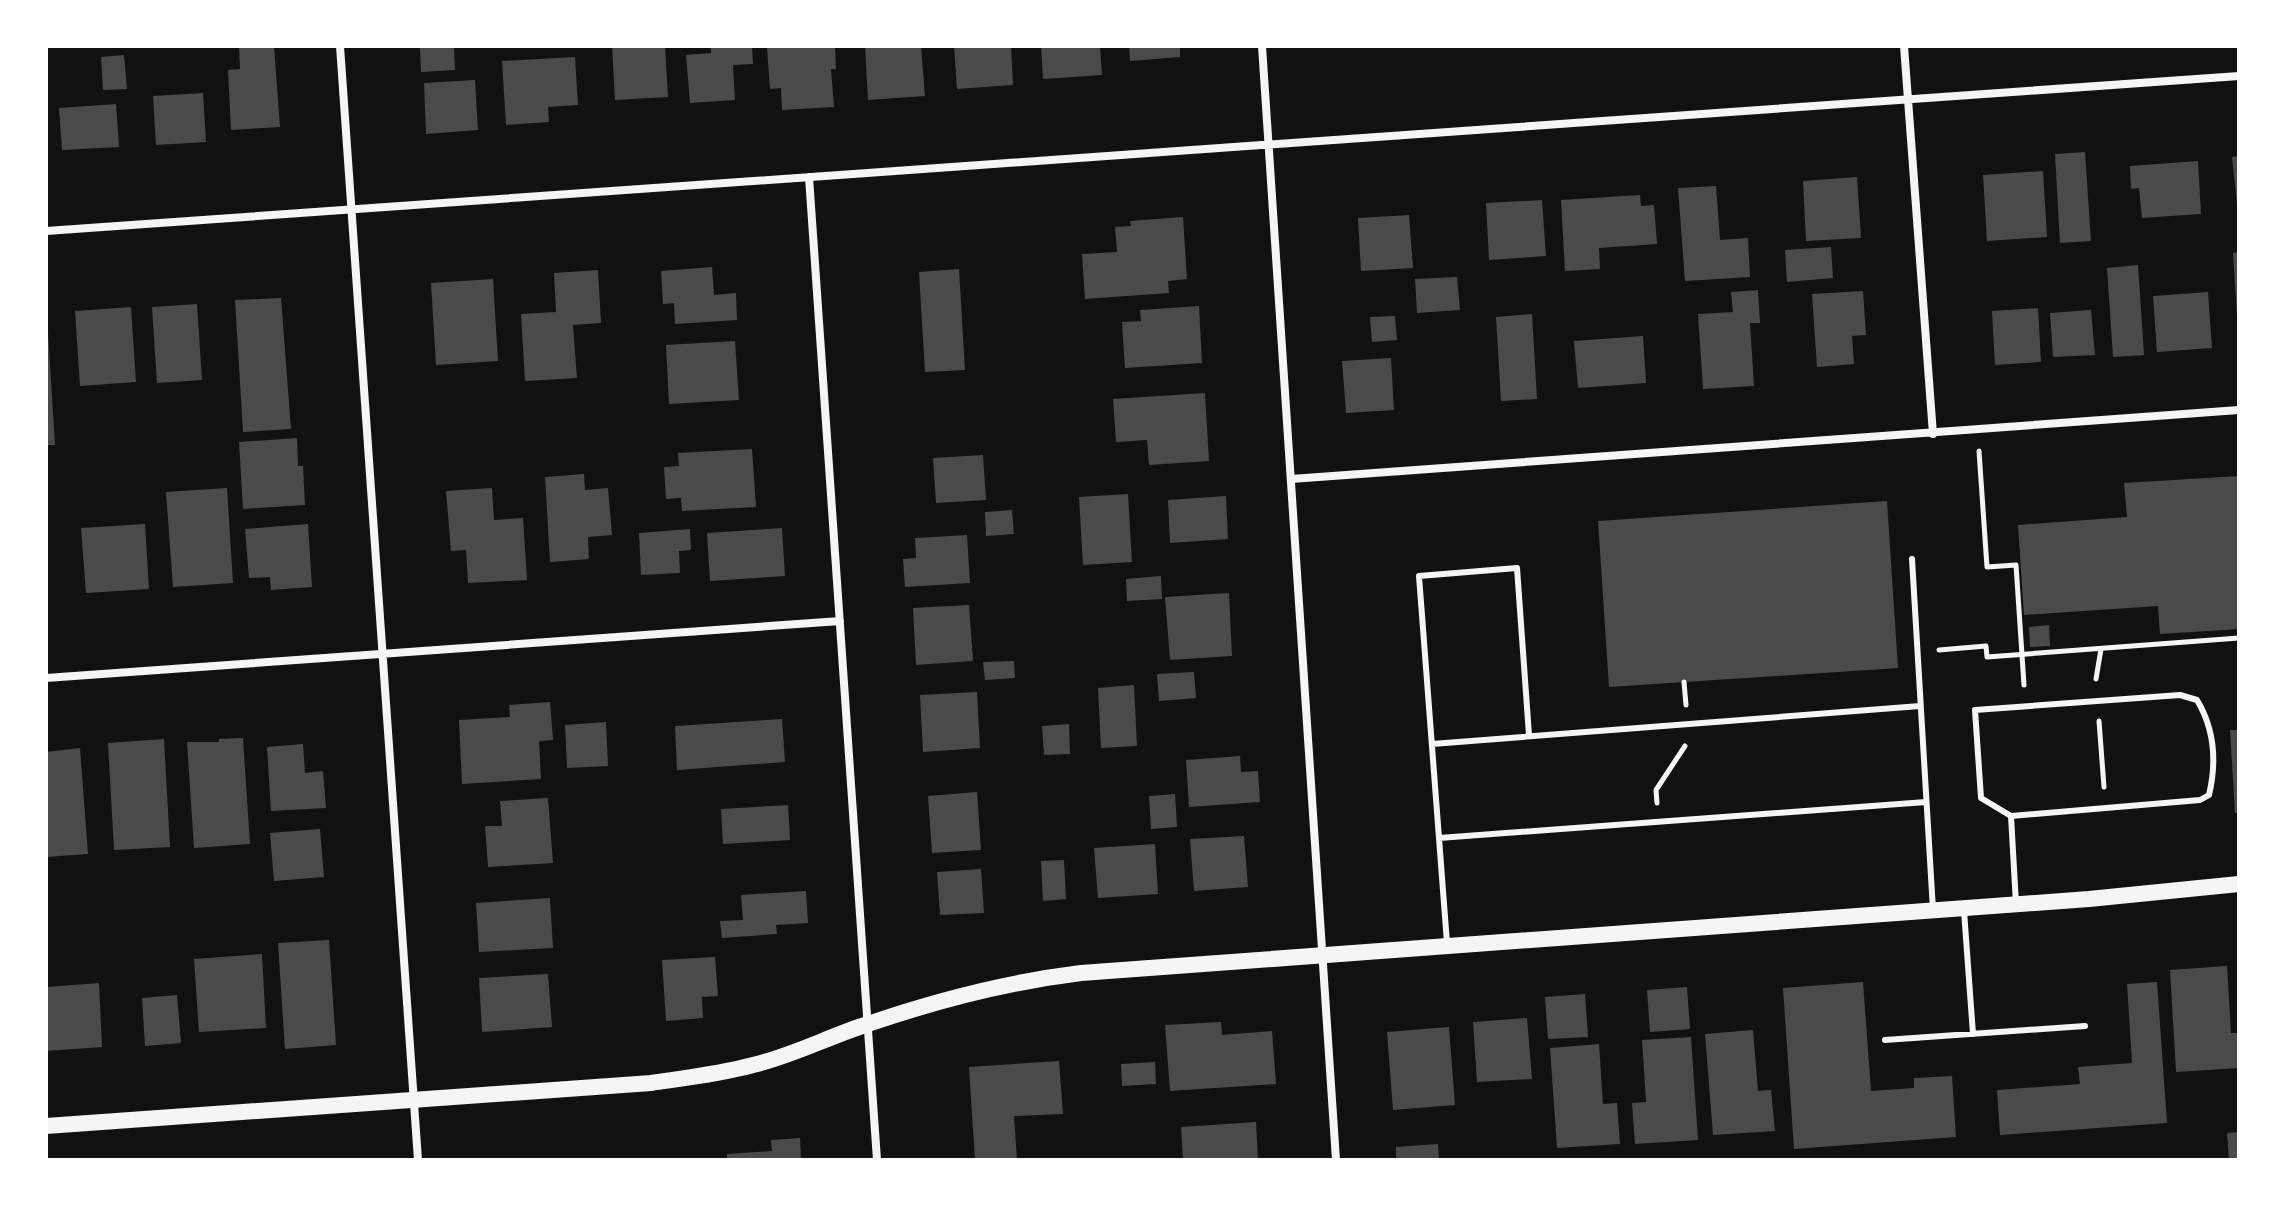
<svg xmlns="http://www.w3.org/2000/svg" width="2285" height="1206" font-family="Ubuntu,sans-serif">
<rect width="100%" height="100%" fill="#111"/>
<path fill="#4a4a4a" d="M239,46H274L280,127L231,130L228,70L240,69Z
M454,46L455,70L421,72L420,48Z
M612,46H665L668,97L615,100Z
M711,46H752L753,64L733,65L735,100L690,103L686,55L711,53Z
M775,46H835L836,69H831L834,107L782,110L781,88L770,89L767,48Z
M865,46H921L925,96L868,100Z
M954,46H1011L1013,85L957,89Z
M1041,46H1100L1102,75L1043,79Z
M1129,46H1180V57L1130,61Z
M124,55L127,89L103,90L101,57Z
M575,57L578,105L548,107L549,122L506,125L502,61Z
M475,80L478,130L426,134L424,83Z
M203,93L206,142L156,145L153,96Z
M116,104L119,147L62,150L59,108Z
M2085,152L2091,241L2060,243L2055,154Z
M2239,156V204H2237L2232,157Z
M2198,161L2201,214L2142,218L2139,188L2131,189L2130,166Z
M2043,171L2047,237L1987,241L1983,175Z
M1857,177L1861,238L1806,241L1803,181Z
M1716,186L1720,240L1748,238L1750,277L1685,281L1678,188Z
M1640,195L1641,206L1654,205L1657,244L1599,248L1600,269L1565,271L1561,200Z
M1542,200L1546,256L1489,260L1486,203Z
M1409,215L1413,268L1361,271L1358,218Z
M1183,217L1187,279L1168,281L1169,293L1085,299L1082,254L1117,252L1115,227L1131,226L1130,221Z
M1831,247L1833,278L1787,282L1785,250Z
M2239,252V316H2237L2233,253Z
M2138,265L2144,355L2113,357L2107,268Z
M712,267L714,295L736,293L737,320L675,324L674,303L663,304L661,271Z
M959,269L965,370L925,372L919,272Z
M598,270L601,323L573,325L577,378L525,381L521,314L556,312L554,273Z
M1457,277L1460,310L1417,313L1415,279Z
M493,279L498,361L436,365L431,283Z
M1758,290L1760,323H1750L1754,386L1703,389L1698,314L1733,312L1731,292Z
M1863,291L1866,335L1852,336L1854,364L1817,367L1812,294Z
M2208,292L2212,348L2157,352L2153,296Z
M281,298L291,429L243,432L235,300Z
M197,304L202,380L157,383L152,307Z
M1199,306L1202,363L1125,368L1122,322L1141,321L1140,310Z
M131,307L136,382L80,386L75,311Z
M2038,308L2041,362L1995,365L1992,311Z
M2091,310L2095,355L2053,357L2050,313Z
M1532,314L1537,399L1501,401L1496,317Z
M1395,316L1397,340L1372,342L1370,317Z
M46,332H48L55,445H46Z
M1643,336L1646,383L1578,388L1574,341Z
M735,341L739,400L669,404L666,345Z
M1391,358L1394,410L1346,413L1342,361Z
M1205,393L1209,461L1149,465L1147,440L1116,442L1113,399Z
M297,438L298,466H303L305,505L243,509L239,442Z
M752,449L756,507L682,511L681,498L666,499L664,467L679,466L678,453Z
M983,455L986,500L936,503L933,458Z
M584,474L585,490L608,488L612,535L588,537L589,559L550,562L545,477Z
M2239,476V629L2160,634L2158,606L2024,615L2018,525L2127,517L2124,483Z
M227,488L233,583L173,587L166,492Z
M492,488L494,520L523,518L527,580L468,583L466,550L451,551L446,491Z
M1128,494L1132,562L1083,565L1079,497Z
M1226,496L1228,539L1170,543L1168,500Z
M1887,501L1898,668L1609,687L1598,521Z
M1012,510L1014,534L986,536L985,512Z
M145,524L149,589L86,593L81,528Z
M308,524L312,587L271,590L270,577L249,578L245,529Z
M782,528L785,576L710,581L707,533Z
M690,529L691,550L679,551L680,573L641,575L639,533Z
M967,535L970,583L905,587L903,559L916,558L915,538Z
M1161,576L1162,599L1127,601L1126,579Z
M1229,593L1232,656L1170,660L1165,597Z
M969,605L973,661L916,665L913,608Z
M2049,625L2050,646L2030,647L2029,627Z
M1014,661L1015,678L985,680L983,662Z
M1194,672L1196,698L1159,701L1157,674Z
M1134,685L1137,746L1101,748L1098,688Z
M977,692L980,748L923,752L920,695Z
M550,702L553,740L539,741L541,779L462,784L459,720L510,717L509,705Z
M782,719L785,762L677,770L675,726Z
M606,722L608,766L567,768L565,725Z
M1069,724L1070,754L1044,755L1042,726Z
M2230,730H2239V813H2235Z
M243,738L250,844L194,848L187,742H219V739Z
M164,739L170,847L114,850L108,743Z
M303,744L305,773L323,771L326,808L271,811L267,747Z
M80,748L88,854L46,857V752Z
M1240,756L1241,772L1258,771L1260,802L1189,807L1186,760Z
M977,792L981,850L932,853L928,796Z
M1175,794L1177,827L1151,829L1149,796Z
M548,798L553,863L488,867L485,826H502L500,801Z
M788,805L790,840L723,844L721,809Z
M320,829L324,877L274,881L270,833Z
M1244,836L1248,887L1194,891L1190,839Z
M1155,844L1158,894L1098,898L1094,848Z
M1064,860L1066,899L1043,901L1041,861Z
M981,869L984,913L940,915L937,872Z
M806,891L808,923L776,925L777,934L722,938L720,921L743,920L741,895Z
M550,898L553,948L479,952L476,903Z
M329,940L336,1045L285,1049L278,943Z
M262,954L266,1028L199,1032L194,959Z
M715,957L718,996L702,997L703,1018L666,1021L662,960Z
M2227,966L2231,1033H2239V1068L2176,1072L2170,970Z
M548,974L552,1027L482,1032L479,978Z
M1863,982L1871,1091L1914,1088V1078L1952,1076L1956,1137L1794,1149L1783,988Z
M2157,982L2167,1123L2000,1135L1997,1090L2080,1084L2078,1067L2132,1063L2127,984Z
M99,983L102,1047L46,1051L47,987Z
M1687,987L1690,1029L1650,1032L1647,990Z
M1585,994L1588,1037L1548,1039L1545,997Z
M177,995L181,1043L145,1046L142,998Z
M1527,1018L1532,1079L1477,1082L1473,1022Z
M1221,1022L1222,1035L1272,1031L1276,1084L1170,1091L1165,1025Z
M1449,1027L1455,1105L1393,1110L1387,1032Z
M1753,1030L1758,1091L1771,1090L1775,1131L1713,1135L1705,1034Z
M1691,1037L1698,1140L1635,1144L1632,1103L1646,1102L1642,1040Z
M1599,1044L1603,1104L1617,1103L1620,1144L1557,1148L1550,1048Z
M1059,1061L1063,1114L1014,1116L1017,1160H975L969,1067Z
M1155,1062L1156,1084L1122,1086L1121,1064Z
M1256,1122L1258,1160H1183L1181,1127Z
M2239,1132V1160H2229L2227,1133Z
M800,1138L801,1160H727V1154L772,1151L771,1140Z
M1438,1144L1439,1160H1396V1147Z"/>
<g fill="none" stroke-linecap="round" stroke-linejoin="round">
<path stroke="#f5f5f5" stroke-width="5" d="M1979,451L1987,567L2016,565L2024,685
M1939,650L1986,646L1987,657L2239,638
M2096,679L2101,649
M1684,682L1686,705
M2099,721L2104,787
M1657,803L1656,790L1685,746"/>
<path stroke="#f5f5f5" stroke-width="6" d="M1912,559L1933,910
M2180,695L2197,700C2215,730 2217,761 2209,795L2200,800L2011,816L1981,798L1975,710Z
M1432,744L1920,706
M2011,816L2016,904
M1439,838L1926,802
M1964,911L1973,1034
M1447,943L1419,576L1517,568L1529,735
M1885,1040L2085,1026"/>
<path stroke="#f5f5f5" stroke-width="8" d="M340,46L418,1160
M1262,46L1336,1160
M1904,46L1933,434
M809,177L877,1160
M46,231L2239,76
M1291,479L2239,410
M46,678L840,621"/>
<path stroke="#f5f5f5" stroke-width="16" d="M46,1126L651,1083C685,1078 720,1074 753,1065C792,1056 830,1036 868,1024C938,1000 1008,982 1081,973L2089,899L2239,884"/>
</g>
<rect width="2285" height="1206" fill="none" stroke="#ffffff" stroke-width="96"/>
</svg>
